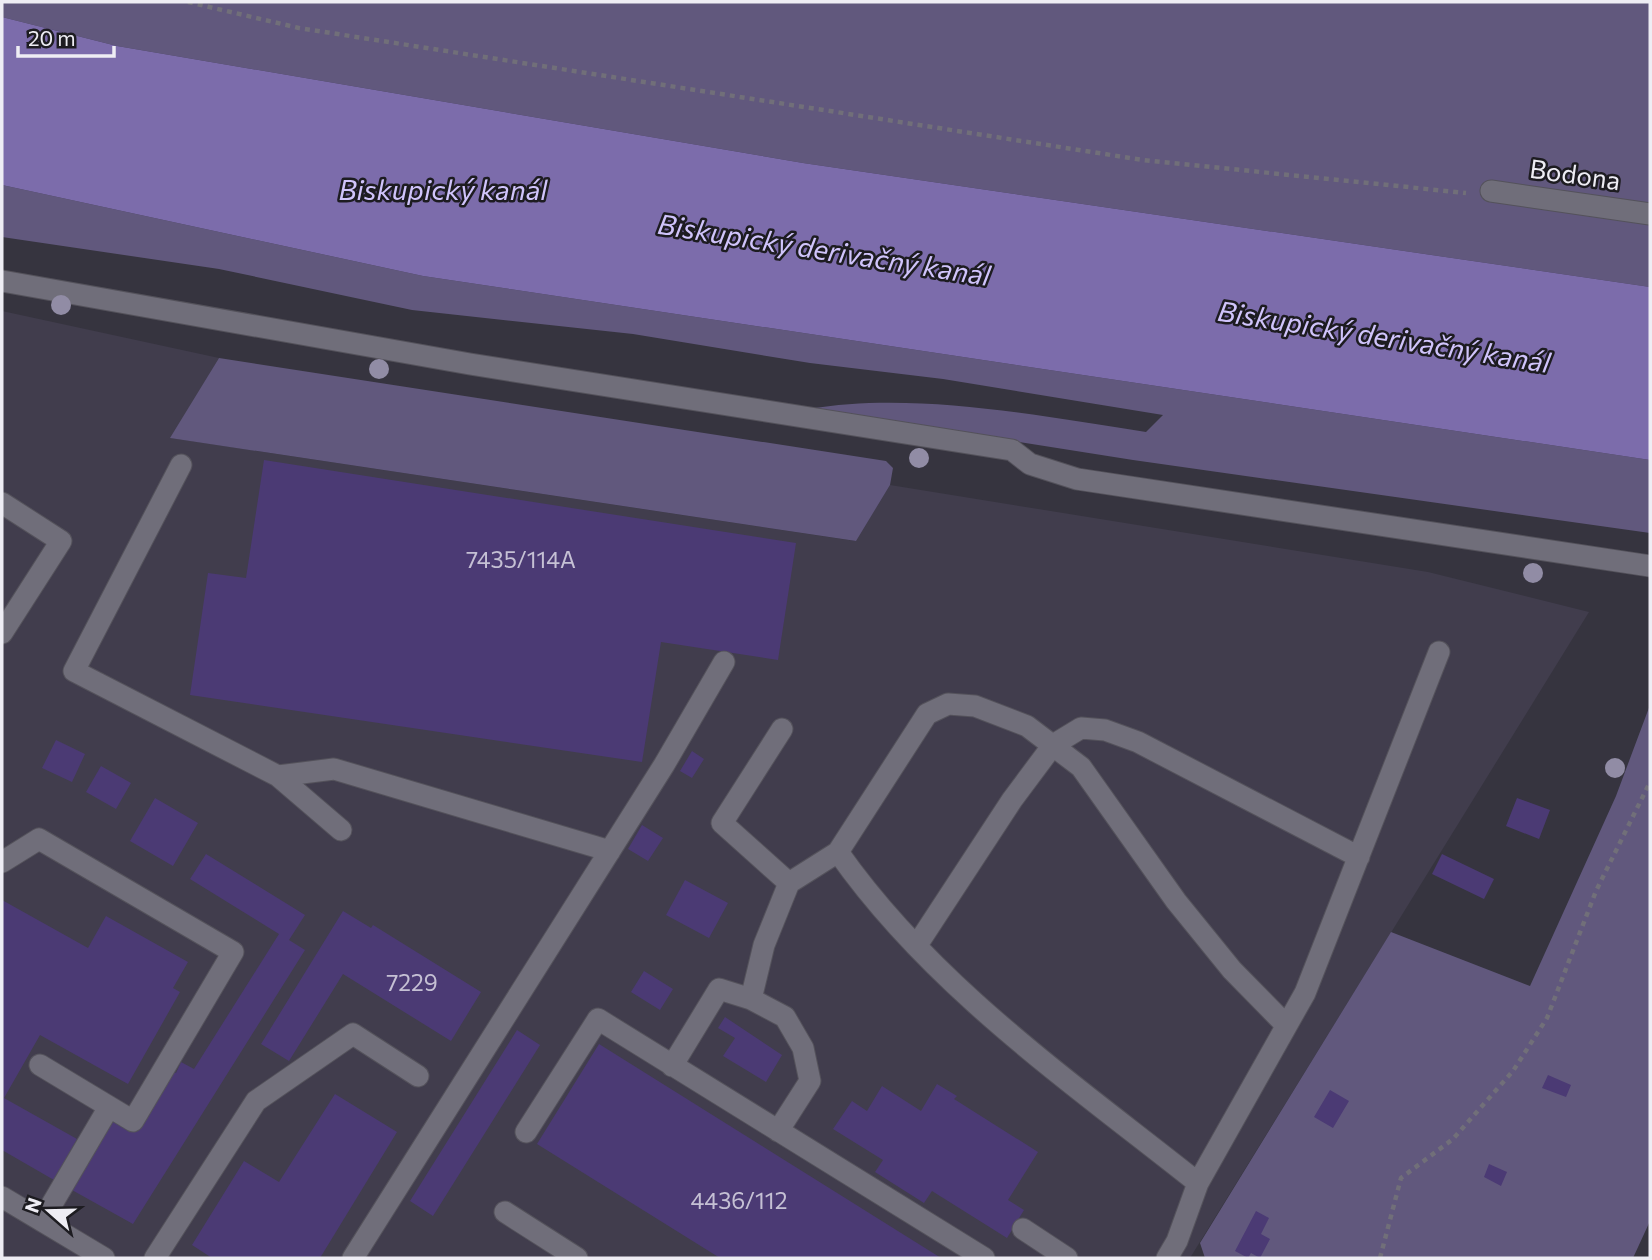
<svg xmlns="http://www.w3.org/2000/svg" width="1652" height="1260" font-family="Commissioner,sans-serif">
<rect width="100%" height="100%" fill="#36343f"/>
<path fill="#413d4d" d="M2,311L219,358L171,438L855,541L890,485L1428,572L1589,612L1190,1258H2Z"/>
<path fill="#61587d" d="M2,2H1650V287L803,163L117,46L2,17Z
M2,185L423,276L1650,460V533L1133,460L809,409C914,391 1041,416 1146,432L1163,415L943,379L810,363L633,334L412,310L219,269L2,237Z
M219,358L886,461L893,468L890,485L856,541L170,438Z
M1650,705V1221L1633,1258H1205L1200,1243L1391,932L1530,986L1616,796Z"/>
<path fill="#7c6cab" d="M2,17L117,46L803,163L1650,287V460L423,276L2,185Z"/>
<path fill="#4b3a74" d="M264,460L796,543L778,660L661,642L642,762L190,695L208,573L246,578Z
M56,740L85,754L72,782L42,768Z
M692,751L704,759L692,778L680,771Z
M101,766L131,783L116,809L86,792Z
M155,798L198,823L173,866L130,841Z
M1517,798L1550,810L1539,839L1506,826Z
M642,825L663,838L648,861L628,849Z
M206,854L305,915L289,940L305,950L133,1224L72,1190L114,1118L136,1131L170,1069L176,1073L181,1062L194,1069L279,934L190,879Z
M1442,854L1494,879L1484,899L1432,874Z
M685,880L728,903L709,938L666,915Z
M2,900L88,948L106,916L188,962L173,988L180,992L128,1084L40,1035L4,1098L77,1139L54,1180L2,1150Z
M343,911L371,928L373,925L481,992L451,1041L343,974L289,1061L261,1044Z
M644,971L673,989L660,1010L631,992Z
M725,1017L782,1055L766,1082L723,1056L735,1038L718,1028Z
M517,1030L540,1045L433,1216L410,1201Z
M599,1044L941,1258H720L537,1144Z
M1548,1075L1571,1085L1566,1097L1542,1088Z
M937,1084L957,1096L954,1099L1038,1152L1008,1200L1024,1210L1007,1238L932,1191L924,1203L875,1172L883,1160L833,1129L852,1101L867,1111L882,1086L921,1111Z
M1330,1090L1349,1101L1333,1128L1314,1117Z
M335,1094L397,1132L320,1258H212L192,1245L244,1161L279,1182Z
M1489,1164L1507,1172L1501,1186L1484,1177Z
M1256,1211L1269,1218L1261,1234L1270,1239L1260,1258L1251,1253L1248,1258L1235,1251Z"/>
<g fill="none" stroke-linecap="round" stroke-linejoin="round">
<defs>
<path id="minor" d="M1491,191L1650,214
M2,281L470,364L1012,450L1030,464L1077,479L1650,566
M181,465L74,671L278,776L341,830
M2,503L61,541L2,633
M782,729L722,823L789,883L838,852
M278,776L334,769L610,851
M2,862L39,839L233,952L133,1121L40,1065
M917,945L1012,800L1053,745L1081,728L1105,730L1138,742L1359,857
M751,999L785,1017L803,1048L810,1081L778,1131
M672,1066L719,989L751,999L764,945L789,883
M526,1132L598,1019L984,1258
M1198,1183C1071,1082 932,986 838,852L927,714L948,704L975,706L1027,726L1081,767L1176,901L1232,970L1286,1025
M2,1197L104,1258
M505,1212L577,1258
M42,1221L109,1107
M1023,1229L1067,1258
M155,1258L256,1101L353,1034L418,1076
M353,1258L664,765L724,662
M1167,1258L1177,1241L1198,1183L1305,993L1439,652"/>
</defs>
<use href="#minor" stroke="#54525b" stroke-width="23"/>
<path stroke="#716f79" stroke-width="4.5" stroke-dasharray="5 5" stroke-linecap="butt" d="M188,2L299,28L1143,160L1466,193
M1380,1258L1401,1178L1453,1139L1513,1071L1547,1018L1596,891L1650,782"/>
<use href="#minor" stroke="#706e7a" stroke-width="21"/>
</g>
<g fill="#918ca5">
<circle cx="61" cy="305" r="10"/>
<circle cx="379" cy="369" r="10"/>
<circle cx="919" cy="458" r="10"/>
<circle cx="1533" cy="573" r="10"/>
<circle cx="1615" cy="768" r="10"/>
</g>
<g text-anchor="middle" stroke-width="5" stroke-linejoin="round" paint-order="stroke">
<g font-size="23" fill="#c5c0d4">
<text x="521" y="568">7435/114A</text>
<text x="412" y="991">7229</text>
<text x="739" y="1209">4436/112</text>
</g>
<g font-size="26" fill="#eeedf4" stroke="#1d1c21">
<text transform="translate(1575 175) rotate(8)" y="9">Bodona</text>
</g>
<g font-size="28" font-style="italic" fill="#d0c4fb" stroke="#1d1c21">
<text x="443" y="200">Biskupický kanál</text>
<text transform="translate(824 250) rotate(9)" y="10">Biskupický derivačný kanál</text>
<text transform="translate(1384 337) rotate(9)" y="10">Biskupický derivačný kanál</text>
</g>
</g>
<rect width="1652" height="1260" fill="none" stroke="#eeedf4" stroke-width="7"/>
<g transform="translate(49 1211) rotate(290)" stroke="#1d1c21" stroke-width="5" paint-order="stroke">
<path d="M0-5L12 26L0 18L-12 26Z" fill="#eeedf4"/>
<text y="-10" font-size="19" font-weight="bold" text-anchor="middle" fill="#eeedf4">N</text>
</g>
<path d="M18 46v10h96v-10" fill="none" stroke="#eeedf4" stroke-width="3.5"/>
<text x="28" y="46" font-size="21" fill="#eeedf4" stroke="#1d1c21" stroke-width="5" paint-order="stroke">20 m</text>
</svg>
